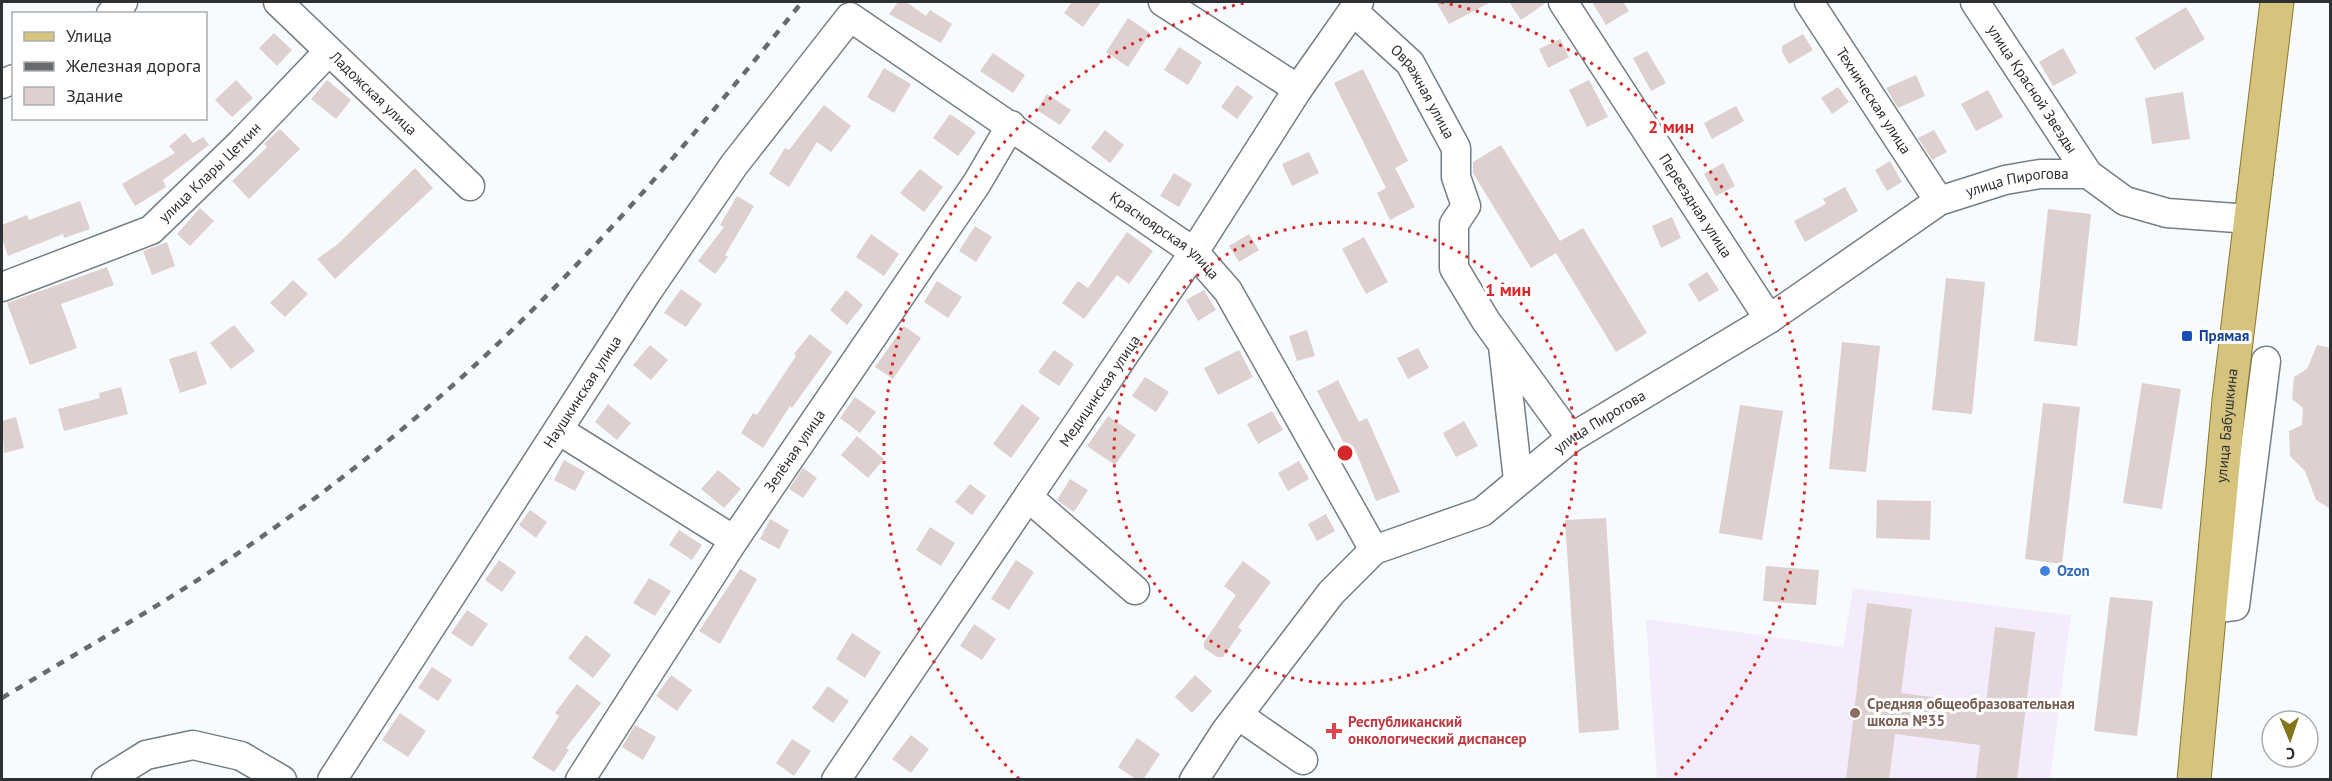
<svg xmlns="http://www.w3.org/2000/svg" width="2332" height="781" font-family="'PT Sans',sans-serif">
<rect width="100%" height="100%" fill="#f7fbfe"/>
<path fill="#f4ecfd" d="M1853,588L2071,615L2050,779H1657L1646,619L1843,647Z"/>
<path fill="#ddd0cf" d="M898,2H906L926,16L930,10L952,24L941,43L889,14Z
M1072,2H1101L1083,27L1064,13Z
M1436,2H1491L1449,24Z
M1509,2H1547L1521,20Z
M1592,2H1623L1629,11L1606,25Z
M2186,7L2205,39L2154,70L2135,38Z
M1128,18L1150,33L1128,67L1106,52Z
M274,33L292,50L277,66L259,48Z
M1803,34L1813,50L1789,64L1782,52V46Z
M1560,39L1569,57L1548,68L1539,49Z
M1179,47L1202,62L1188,85L1164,70Z
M2063,48L2077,73L2053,86L2039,62Z
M1647,51L1666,83L1651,91L1633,58Z
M993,53L1025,75L1013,93L980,71Z
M884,68L911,84L894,113L867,97Z
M1363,69L1408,161L1395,168L1415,207L1390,220L1377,193L1386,188L1334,83Z
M1916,75L1925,96L1898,108L1886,88Z
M236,80L253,98L232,117L215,100Z
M327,80L351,100L336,119L311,99Z
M1589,80L1608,117L1587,127L1569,90Z
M1237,85L1253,97L1237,119L1221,107Z
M1838,87L1849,102L1832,114L1821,98Z
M1988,90L2003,117L1976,131L1961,104Z
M2183,92L2190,139L2152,144L2145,98Z
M1047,94L1071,110L1060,125L1037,110Z
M824,105L851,126L831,152L817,142L789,187L769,174L785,148L789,150Z
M1736,106L1744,121L1712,139L1704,123Z
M950,114L976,132L958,156L933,138Z
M280,129L300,149L249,199L232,181L267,147L264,144Z
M1105,130L1124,145L1110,163L1091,148Z
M1934,130L1947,152L1932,160L1918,138Z
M185,133L193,143L203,137L209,145L163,180L166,187L135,206L122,184L175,153L169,146Z
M1501,145L1560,241L1583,228L1647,333L1616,352L1556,253L1531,268L1473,173V162Z
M1309,152L1319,173L1292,186L1282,164Z
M1890,161L1902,182L1887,191L1875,170Z
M1723,163L1735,186L1716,196L1704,174Z
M415,168L433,188L335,279L317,259L338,244Z
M920,169L943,187L924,212L900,193Z
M1174,173L1192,184L1179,207L1160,196Z
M1845,187L1858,211L1805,242L1794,221L1826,204L1823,199Z
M737,196L754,206L725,255L728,257L715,274L698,261L724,227L720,225Z
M80,201L90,229L64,238L63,234L8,256L2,238V225L27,215L29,220Z
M200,208L214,221L190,246L177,234Z
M2048,209L2091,214L2077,346L2034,341Z
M1672,217L1681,238L1661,248L1652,226Z
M975,226L992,237L976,262L959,251Z
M1127,232L1153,251L1129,284L1117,275L1084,319L1062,303L1078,281L1088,288Z
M871,234L899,254L884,276L856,257Z
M1249,234L1259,250L1239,262L1229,246Z
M1364,237L1388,282L1366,294L1342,249Z
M167,242L175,266L152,275L143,251Z
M107,267L114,285L61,304L77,348L30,365L7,303Z
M1707,272L1719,290L1699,302L1688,284Z
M1946,278L1985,282L1972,414L1932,410Z
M293,280L308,294L285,317L270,303Z
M937,281L962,297L948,318L924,302Z
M681,289L702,304L686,327L664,313Z
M846,290L863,305L847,325L830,310Z
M1204,290L1216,310L1198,321L1186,300Z
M234,325L255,351L231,369L210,343Z
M904,326L921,338L893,379L875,367Z
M1307,330L1315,356L1297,361L1289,336Z
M810,334L832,352L792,408L790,406L763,448L741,433L753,413L757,415L796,356L794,354Z
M1842,342L1880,346L1866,472L1829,469Z
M650,345L668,360L651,380L633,365Z
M2317,345L2331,348V509L2316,500L2305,471L2290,456L2289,431L2302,425L2303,408L2292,399L2294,377L2307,369Z
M1418,348L1429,368L1408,379L1397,358Z
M1054,350L1074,364L1059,386L1038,372Z
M1239,350L1253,377L1218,395L1204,368Z
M196,351L207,384L180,393L169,359Z
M1145,377L1169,392L1156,412L1132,396Z
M1338,380L1359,422L1367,418L1400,492L1376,501L1356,452L1350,455L1317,391Z
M2142,383L2181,389L2162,509L2123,503Z
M121,387L128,414L64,431L58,409L100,398L99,393Z
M855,397L876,412L860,433L840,418Z
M2043,403L2080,407L2062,564L2025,559Z
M608,404L631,423L617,440L595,422Z
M1022,404L1040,418L1011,458L993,444Z
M1740,405L1783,411L1762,540L1719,533Z
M1272,411L1283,430L1258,444L1247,424Z
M1108,416L1136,435L1115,465L1087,446Z
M16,417L24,448L4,453L2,421Z
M1464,421L1478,446L1456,457L1443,433Z
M857,436L884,459L868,478L841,455Z
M564,460L585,472L575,491L554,480Z
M1299,461L1309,479L1288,491L1278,473Z
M803,468L817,478L803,498L789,489Z
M718,470L741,489L724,508L701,489Z
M1070,479L1088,490L1074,512L1057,500Z
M970,484L986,496L972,515L955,502Z
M1877,500L1931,501L1930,540L1876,538Z
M530,510L547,522L536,538L519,525Z
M1326,514L1335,531L1317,541L1308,524Z
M1606,518L1619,730L1579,733L1565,520Z
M770,519L789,530L779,549L760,539Z
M930,527L955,543L941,566L916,550Z
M679,530L702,545L692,560L669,545Z
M499,560L516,572L502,592L485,580Z
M1016,560L1034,572L1009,610L991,599Z
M1243,561L1271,582L1238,627L1242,630L1223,657H1217L1204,648V642L1236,595L1224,586Z
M1766,566L1819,570L1816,605L1763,601Z
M740,569L757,579L720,644L699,631Z
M649,578L671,591L655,616L633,603Z
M2110,597L2153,601L2137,736L2094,731Z
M1867,603L1912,609L1901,693L1986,704L1995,627L2035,632L2017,780H1976L1980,745L1895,734L1889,780H1846Z
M467,610L488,624L472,647L451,633Z
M974,624L996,639L982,660L960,646Z
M852,633L881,652L865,678L836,659Z
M586,635L611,655L593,678L568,658Z
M432,667L452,680L438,701L418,688Z
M671,675L692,690L677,711L656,696Z
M1195,675L1212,691L1192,713L1175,697Z
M577,684L601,703L566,748L569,750L554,772L532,758L559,716L555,713Z
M828,686L849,701L833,723L812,708Z
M400,713L426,731L408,757L382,740Z
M635,725L656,737L643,760L622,747Z
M911,735L929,749L911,773L892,759Z
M1137,738L1160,754L1143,780H1137L1118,767Z
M792,739L811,751L794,776L776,763Z"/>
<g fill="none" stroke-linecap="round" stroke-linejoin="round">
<defs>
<g id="minor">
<path id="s1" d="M278,2L470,186"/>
<path d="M1163,2L1298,89"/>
<path id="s2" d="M1563,2L1769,319"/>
<path id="s3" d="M1809,2L1939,201"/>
<path id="s4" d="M1975,2L2088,174L2125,201L2167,213L2250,219"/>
<path id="s5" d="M1353,11L1410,63L1456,148V177L1466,206L1454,224V268L1486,321L1571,438"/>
<path d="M111,14L123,2"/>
<path d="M2,84L14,79"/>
<path id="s6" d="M2,287L151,230L241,143L328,52"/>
<path d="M1503,346L1518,480"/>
<path d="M560,431L734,540"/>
<path d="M1028,497L1135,590"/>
<path d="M2208,609L2235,606L2266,361"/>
<path d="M1238,715L1303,760"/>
<path d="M106,780L146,755L193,745L241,756L282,780"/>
<path id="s7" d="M332,780L647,292L734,165L850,17L1194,252L1228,291L1374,550"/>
<path id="s8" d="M580,780L734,540L977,183L1011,125"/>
<path id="s9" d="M836,780L1194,252L1298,89L1359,2"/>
<path id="s10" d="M1194,780L1225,732L1331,593L1374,550L1482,512L1571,438L1769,319L1939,201L2005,180L2040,174H2088"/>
</g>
<g id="major">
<path id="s11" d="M2194,780L2229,400L2277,2"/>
</g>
</defs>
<use href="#minor" stroke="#757e85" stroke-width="31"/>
<use href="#major" stroke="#89772c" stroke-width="35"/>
<use href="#minor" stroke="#fff" stroke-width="28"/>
<use href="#major" stroke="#d6c47e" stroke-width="33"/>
<path stroke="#676b6e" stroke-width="4.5" stroke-dasharray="8 8" stroke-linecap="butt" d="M2,698C72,656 144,615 213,570C293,517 372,457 443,394C577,276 691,140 802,2"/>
</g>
<g fill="none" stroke="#d62828" stroke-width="3" stroke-dasharray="3 6">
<circle cx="1345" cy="453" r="231"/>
<path d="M1019 779A461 461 0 0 1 1249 2M1441 2A461 461 0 0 1 1671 779"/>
</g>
<rect fill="#1a4fb4" stroke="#fff" stroke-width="2" x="2181" y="330" width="12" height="12" rx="3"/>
<circle fill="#3f7fe0" stroke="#fff" stroke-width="2" cx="2045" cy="571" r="6"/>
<circle fill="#8d6e63" stroke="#fff" stroke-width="2" cx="1855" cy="713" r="6"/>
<path fill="#e0444e" stroke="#fff" stroke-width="2" d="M1331 722h6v6h6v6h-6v6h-6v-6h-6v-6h6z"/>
<g text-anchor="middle" stroke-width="6" stroke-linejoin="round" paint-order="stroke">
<g font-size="15" fill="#2d3134" stroke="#fff">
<text dy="5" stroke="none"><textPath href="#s4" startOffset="104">улица Красной Звезды</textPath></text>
<text dy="5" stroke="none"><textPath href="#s1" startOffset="132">Ладожская улица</textPath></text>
<text dy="5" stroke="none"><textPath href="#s5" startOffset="108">Овражная улица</textPath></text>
<text dy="5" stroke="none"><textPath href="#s3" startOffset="118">Техническая улица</textPath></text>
<text dy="5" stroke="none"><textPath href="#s6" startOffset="242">улица Клары Цеткин</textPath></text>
<text dy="5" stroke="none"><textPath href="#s10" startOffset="1042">улица Пирогова</textPath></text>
<text dy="5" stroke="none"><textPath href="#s2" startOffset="243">Переездная улица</textPath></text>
<text dy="5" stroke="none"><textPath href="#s7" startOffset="1306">Красноярская улица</textPath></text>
<text dy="5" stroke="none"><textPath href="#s9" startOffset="470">Медицинская улица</textPath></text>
<text dy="5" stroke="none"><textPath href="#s7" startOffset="462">Наушкинская улица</textPath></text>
<text dy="5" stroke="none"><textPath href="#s10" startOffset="556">улица Пирогова</textPath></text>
<text dy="5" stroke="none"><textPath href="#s11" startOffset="356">улица Бабушкина</textPath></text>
<text dy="5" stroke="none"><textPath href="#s8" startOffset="393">Зелёная улица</textPath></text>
</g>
<g font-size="15" font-weight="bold" fill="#164399" stroke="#fff" text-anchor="start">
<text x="2199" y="341">Прямая</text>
</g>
<g font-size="15" font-weight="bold" fill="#366cbe" stroke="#fff" text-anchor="start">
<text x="2057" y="576">Ozon</text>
</g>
<g font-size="15" font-weight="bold" fill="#785e54" stroke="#fff" text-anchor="start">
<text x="1867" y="709">Средняя общеобразовательная<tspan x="1867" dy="17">школа №35</tspan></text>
</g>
<g font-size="15" font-weight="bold" fill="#be3a42" stroke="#fff" text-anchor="start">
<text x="1348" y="727">Республиканский<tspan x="1348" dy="17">онкологический диспансер</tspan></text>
</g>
</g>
<circle cx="1345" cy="453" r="9" fill="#d62828" stroke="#fff" stroke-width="3"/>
<g font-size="18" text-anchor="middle" font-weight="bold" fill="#d62828" stroke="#fff" stroke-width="6" stroke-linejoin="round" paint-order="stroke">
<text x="1671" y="133">2 мин</text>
<text x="1508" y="296">1 мин</text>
</g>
<rect width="2332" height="781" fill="none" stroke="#2d3134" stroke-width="6"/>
<rect x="12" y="12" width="195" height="108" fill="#ffffff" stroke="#abadae" stroke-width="1.5"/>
<rect x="24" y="32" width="30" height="9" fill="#d6c47e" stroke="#abadae" stroke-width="1.5"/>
<text x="66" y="42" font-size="18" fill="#2d3134">Улица</text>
<rect x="24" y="62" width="30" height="9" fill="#676b6e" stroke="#abadae" stroke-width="1.5"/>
<text x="66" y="72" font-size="18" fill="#2d3134">Железная дорога</text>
<rect x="24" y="87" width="30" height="18" fill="#ddd0cf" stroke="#abadae" stroke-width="1.5"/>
<text x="66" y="102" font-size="18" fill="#2d3134">Здание</text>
<g transform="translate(2290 739) rotate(178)"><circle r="28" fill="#ffffff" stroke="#abadae" stroke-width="1.5"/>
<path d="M0-4.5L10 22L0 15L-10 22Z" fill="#82771b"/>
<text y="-9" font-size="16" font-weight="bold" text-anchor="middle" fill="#2d3134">С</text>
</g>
</svg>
